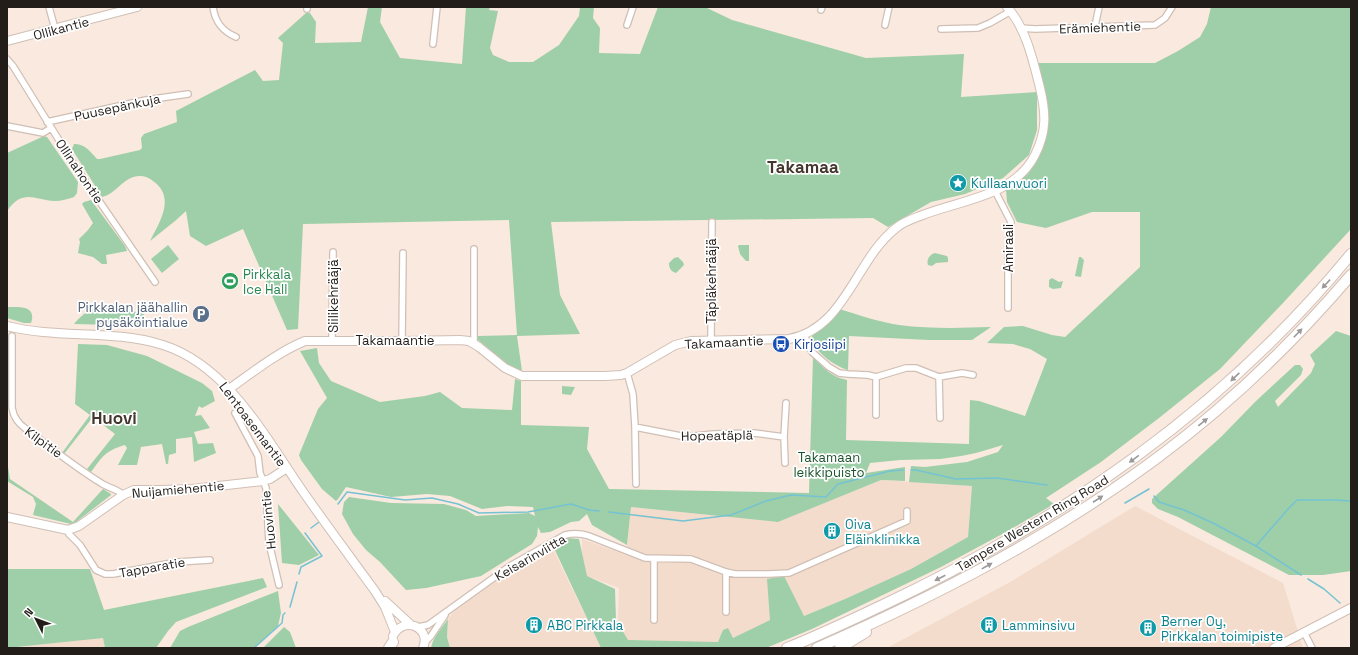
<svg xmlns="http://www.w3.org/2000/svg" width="1358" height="655" font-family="'Space Grotesk',sans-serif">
<rect width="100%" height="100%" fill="#fae9de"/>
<path fill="#f4dccc" d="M881,480L972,486L968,537L911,569L845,599L804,616L721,645L617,643L619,588L581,574L582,539L626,555L631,507L778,522Z
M1135,506L1283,583L1303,648H887L1012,581Z
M554,551L601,648H450L447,637L448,619L456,609L489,585Z
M103,637L105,648H13Z"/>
<path fill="#9ecfa8" d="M368,7H382L380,22L400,58L462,64L466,7H490L489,10L498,11L490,48L493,55L509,62H533L559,45L579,16L580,7H594L593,18L600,28L599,53L640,54L658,7H705L732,20L866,58L964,54L961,97L1037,92V130L1029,155L1003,178L965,194L931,202L888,227L873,218L551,222L560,295L580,334L517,336L522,371L512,368L478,340V336L517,335L509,220L303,224L298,329L287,330L243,229L206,246L190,236L186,211L175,221L150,241C160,222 176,197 153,181C147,176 141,175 133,177C121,181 115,194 102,197L72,149L74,144C84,143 91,152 97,159H100L140,150L142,148L141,138L144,134L177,122L176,111L255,70L263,81L279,80L283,43L278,38L306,13H310L316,22L315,43L361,42Z
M1211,7H1351V229L1283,303L1220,369L1159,418L1101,462L1046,498L1054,504L1006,532L941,567L812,629L766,648H601L553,546L567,538L579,539L587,576L615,589L616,620L628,640L718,642L723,630L728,628L733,638L770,620L767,579L784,576L804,616L845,599L911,569L968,537L972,486L909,482L911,466L925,467L967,462L998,452L1003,445L976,453L961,456L940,459L900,460L870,463L866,473L905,467V481L881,480L778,522L631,507L627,545L592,525L587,514L579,521L571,522L550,532L541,533L538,527L537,536L532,544L481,576L426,588L406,590L380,562L366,550L353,534L342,514L344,502L349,497L391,503L444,504L466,510L476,516L529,513L535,516L533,507L507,506L482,509L450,496L427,494L391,497L346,487L338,499L336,501L322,489L301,460L299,455L318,409L327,398L300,351L317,348L319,363L331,381L380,402L425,396L440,392L462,408L512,410L515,379L521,381V425L589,427L587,449L609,489L809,493L813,357C824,368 831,377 847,380L846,440L969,444L970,400L979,401L1025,416L1047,359L1030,349L1013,344L987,343L1004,327L1023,326L1052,335L1065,337L1140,267V212H1092L1046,228L1017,222L1007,202L1006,190L1028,174L1043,145L1046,106L1038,63H1155L1178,51L1200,37L1207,24Z
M44,136L47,137L78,182L77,193L74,197C68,199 61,201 55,201C34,200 23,188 7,211V153Z
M91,200L125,246L127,251L106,255L107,264H102L93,257L78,253L80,242L79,239L88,230L93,223L82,204L84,202Z
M168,245L179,259L162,273L151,259Z
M739,245H749V261H746L740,254L738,246Z
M935,253L947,256L948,258V262L936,263L932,266L928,265C926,260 930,254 935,253Z
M678,257L683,262L684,265L676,273C671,271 669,269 669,263L674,258Z
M1079,257H1081L1084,260L1081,277L1075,276Z
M1052,278L1059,282L1063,281L1061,288L1053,289L1049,287V280Z
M112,306L144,314L143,320L144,328L115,325L74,324C86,310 94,307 112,306Z
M7,307C19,307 37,305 31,323H24L7,318Z
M839,309C859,315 879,322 899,325C930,329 961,328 991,327L972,340H929L849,336L848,370C832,365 822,355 811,343L812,336L829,322Z
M1336,331L1351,336V571L1323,575H1289L1178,517L1158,509L1152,503V499L1221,437L1256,401L1295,365H1300L1303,369L1301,375L1275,401L1278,407L1311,373L1315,364L1310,355Z
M78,344L107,345L147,356L202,383L212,391L215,401L202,408L199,406L195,416L201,415L210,428L194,432L198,444L213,443L216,453L194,462L192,437L176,439V453L169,455L168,464H166L162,444L141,447L137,465H118L127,448L125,445C105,451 103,456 91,472L87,469L115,434L93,417L64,454L62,453L90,415L75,404Z
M562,386L575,387L571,395L562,394Z
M7,461L10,479L73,522L103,489L111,494V495L76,522L71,524L33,515L36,504L33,497L7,481Z
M278,504L319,555L299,565L282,563Z
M7,569H90L104,610L263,578L267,587L176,622L168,631L156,648H105L103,638L7,648Z
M278,591L281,613L278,626L254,648H170L180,631L188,627Z
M448,619L447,637L450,648H431C433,637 442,628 448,619Z
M284,627L290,632L296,648H263Z"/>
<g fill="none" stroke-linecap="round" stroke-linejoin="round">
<path stroke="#75c3d2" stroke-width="1.5" d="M911,470H916L956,479L997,478L1047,485
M1154,496L1159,502L1184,510L1213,523L1256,546L1301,575
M1125,503L1149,489
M338,504L347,492L405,500L432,498L458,504L479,513L528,512L571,504L589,510L599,511
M609,512L683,521L731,515L766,501L791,495L826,497L838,484L890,471L903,470
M311,528L319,522
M1256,546L1288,509L1297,500H1334L1351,501
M299,574L301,567L322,556L305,533
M1308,579L1324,589L1340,603
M290,607L297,582
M254,648L282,623L283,615L285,613"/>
<defs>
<path id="street" d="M49,7L55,29
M213,7C215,22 222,31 236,37
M307,9V7
M821,10L822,7
M627,25L633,7
M885,25L889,7
M1095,26L1099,7
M1020,28L1035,29L1155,25L1165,18L1172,7
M941,29L978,28L990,23L1011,11
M433,44L437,7
M7,59L13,66L75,166L155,282
M47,122L146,100L188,94
M7,126L43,133L51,128
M995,191L1011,222L1008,253V308
M804,335L812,352L829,367L839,373L848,374L868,375L876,377L906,368H916L939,377L962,373L973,375
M12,336V408C14,418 18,423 26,429C51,448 75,467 101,483C108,488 118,489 123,495
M332,340L333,252
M711,340L712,222
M402,341L403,253
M474,344V249
M627,373L633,394L635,427L686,437L713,434L754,433L784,437
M939,377L940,418
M235,413L258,456L260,473L266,488L269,543L279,585
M876,415V377
M635,427L636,484
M785,463L784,437L786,403
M68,530L69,534L80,545L96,570L105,574H113L177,562L210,560
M726,572V612
M654,620V559
M418,627L428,625L510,566L565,535C574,533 580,533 589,536L645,558L691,559L726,572L735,574H769L789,573L907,521V511
M1304,632L1312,648
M425,642L431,636L445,615"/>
<path id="secondary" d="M7,41L137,7
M7,326C58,339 112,329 163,345C229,366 267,440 304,493C327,526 351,558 375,591L385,607L395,632
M229,389C253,372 278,352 305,341H402L460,340L469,341L479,347L505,368L522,376H605L621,375L627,373L675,345L691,341L789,339C846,328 855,260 896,228C903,222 912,219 920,216C959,200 1014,197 1035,155C1047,131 1046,113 1040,88C1033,60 1026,28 1007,7
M7,517L68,530L79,526L123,495L134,490H160L192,489L263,481L270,479L287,468
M385,601L411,625
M393,636C403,615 432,627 423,648
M1274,648L1351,608"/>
<path id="highway" d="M389,648L393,642
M787,648C820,635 851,620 883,605C1063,520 1224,409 1351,254
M817,648C959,586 1098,512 1216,411C1265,369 1310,323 1351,275
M840,648L866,632"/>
</defs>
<use href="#street" stroke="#d0bfb5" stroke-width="8"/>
<use href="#secondary" stroke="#d0bfb5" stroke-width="10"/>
<use href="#highway" stroke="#d0bfb5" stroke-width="12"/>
<use href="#street" stroke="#fff" stroke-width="5.5"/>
<use href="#secondary" stroke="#fff" stroke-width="8"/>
<use href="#highway" stroke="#fff" stroke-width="10"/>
</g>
<defs><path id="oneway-solid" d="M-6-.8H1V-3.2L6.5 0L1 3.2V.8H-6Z"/></defs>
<g fill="#9c9998">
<use href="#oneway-solid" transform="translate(1326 284) rotate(133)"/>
<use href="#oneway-solid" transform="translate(1298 333) rotate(-46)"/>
<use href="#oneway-solid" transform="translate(1235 377) rotate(137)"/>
<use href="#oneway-solid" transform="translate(1203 422) rotate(-39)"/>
<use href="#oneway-solid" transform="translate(1134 459) rotate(144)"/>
<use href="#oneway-solid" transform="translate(1098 499) rotate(-33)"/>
<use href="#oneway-solid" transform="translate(987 566) rotate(-29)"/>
<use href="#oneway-solid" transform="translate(940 578) rotate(153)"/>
</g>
<defs>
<symbol id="sight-disc" viewBox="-11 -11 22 22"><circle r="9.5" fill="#0f9aa8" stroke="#fff"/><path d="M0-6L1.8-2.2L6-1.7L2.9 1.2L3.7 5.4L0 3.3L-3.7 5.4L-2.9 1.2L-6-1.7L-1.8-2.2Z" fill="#fff"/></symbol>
<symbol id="stadium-disc" viewBox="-11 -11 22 22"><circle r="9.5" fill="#2e9e5b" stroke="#fff"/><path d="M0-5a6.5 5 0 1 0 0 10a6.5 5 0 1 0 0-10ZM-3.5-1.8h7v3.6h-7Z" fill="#fff"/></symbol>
<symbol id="parking-disc" viewBox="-11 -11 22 22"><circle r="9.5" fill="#5c6f8a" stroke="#fff"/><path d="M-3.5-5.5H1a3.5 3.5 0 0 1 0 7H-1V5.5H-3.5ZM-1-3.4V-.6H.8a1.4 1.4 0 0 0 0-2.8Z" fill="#fff"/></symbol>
<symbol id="bus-disc" viewBox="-11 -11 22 22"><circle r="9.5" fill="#1a4fb4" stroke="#fff"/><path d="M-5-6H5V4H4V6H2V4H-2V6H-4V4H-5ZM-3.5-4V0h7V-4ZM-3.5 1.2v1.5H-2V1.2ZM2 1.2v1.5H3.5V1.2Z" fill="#fff"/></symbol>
<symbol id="building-disc" viewBox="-11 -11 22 22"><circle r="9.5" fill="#0f9aa8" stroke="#fff"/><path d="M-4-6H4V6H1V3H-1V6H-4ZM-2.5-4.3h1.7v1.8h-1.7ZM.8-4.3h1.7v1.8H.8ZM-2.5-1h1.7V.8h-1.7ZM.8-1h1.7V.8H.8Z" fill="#fff"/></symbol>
</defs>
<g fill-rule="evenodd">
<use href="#sight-disc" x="948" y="173" width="20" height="20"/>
<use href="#stadium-disc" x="220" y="271" width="20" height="20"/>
<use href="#parking-disc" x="191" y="304" width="20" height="20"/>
<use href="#bus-disc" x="771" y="334" width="20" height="20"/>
<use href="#building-disc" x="822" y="521" width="20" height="20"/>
<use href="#building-disc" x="524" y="615" width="20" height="20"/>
<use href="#building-disc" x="979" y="615" width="20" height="20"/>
<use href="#building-disc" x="1138" y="618" width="20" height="20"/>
</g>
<g text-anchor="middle" stroke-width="3.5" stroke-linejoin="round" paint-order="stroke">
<g font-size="13" fill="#231d19" stroke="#fff">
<text transform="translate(1100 27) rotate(-2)" y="5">Erämiehentie</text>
<text transform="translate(61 28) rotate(-15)" y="5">Ollikantie</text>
<text transform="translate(117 107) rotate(-12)" y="5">Puusepänkuja</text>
<text transform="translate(80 171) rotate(56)" y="5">Ollinahontie</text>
<text transform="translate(1008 248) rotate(-90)" y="5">Amiraali</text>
<text transform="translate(711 281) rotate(-90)" y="5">Täpläkehrääjä</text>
<text transform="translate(333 296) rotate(-90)" y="5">Siilikehrääjä</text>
<text x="395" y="345">Takamaantie</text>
<text transform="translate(724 342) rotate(-3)" y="5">Takamaantie</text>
<text transform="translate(253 424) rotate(53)" y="5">Lentoasemantie</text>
<text transform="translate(717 435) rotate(-1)" y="5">Hopeatäplä</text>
<text transform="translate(44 442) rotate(36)" y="5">Kilpitie</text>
<text transform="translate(178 489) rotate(-5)" y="5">Nuijamiehentie</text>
<text transform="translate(268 520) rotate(-96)" y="5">Huovintie</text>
<text transform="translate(1032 523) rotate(-31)" y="5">Tampere Western Ring Road</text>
<text transform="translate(530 557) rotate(-30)" y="5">Keisarinviitta</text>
<text transform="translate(152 567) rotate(-10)" y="5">Tapparatie</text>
</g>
<g font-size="13" fill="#0d838f" stroke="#fff" text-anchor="start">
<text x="971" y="188">Kullaanvuori</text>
<text x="845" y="529">Oiva<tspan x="845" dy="15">Eläinklinikka</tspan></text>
<text x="1161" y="626">Berner Oy,<tspan x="1161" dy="15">Pirkkalan toimipiste</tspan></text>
<text x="547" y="630">ABC Pirkkala</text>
<text x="1002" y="630">Lamminsivu</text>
</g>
<g font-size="13" fill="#27864d" stroke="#fff" text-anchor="start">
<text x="243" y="279">Pirkkala<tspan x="243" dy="15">Ice Hall</tspan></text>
</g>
<g font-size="13" fill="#4e5e75" stroke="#fff" text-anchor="end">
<text x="188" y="312">Pirkkalan jäähallin<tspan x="188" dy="15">pysäköintialue</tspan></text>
</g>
<g font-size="13" fill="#164399" stroke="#fff" text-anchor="start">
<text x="794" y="349">Kirjosiipi</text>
</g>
<g font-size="13" fill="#1a532c" stroke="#fff">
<text x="829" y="462">Takamaan<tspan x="829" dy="15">leikkipuisto</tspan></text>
</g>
<g font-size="17" font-weight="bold" fill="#43362d" stroke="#fff">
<text x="803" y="173">Takamaa</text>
<text x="114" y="424">Huovi</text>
</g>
</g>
<rect width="1358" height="655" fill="none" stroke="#231d19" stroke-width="16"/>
<g transform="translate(36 619) rotate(312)" stroke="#ffffff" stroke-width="3" paint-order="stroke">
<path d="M0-3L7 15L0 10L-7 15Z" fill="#231d19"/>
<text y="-6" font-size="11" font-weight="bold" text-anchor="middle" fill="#231d19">N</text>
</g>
</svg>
